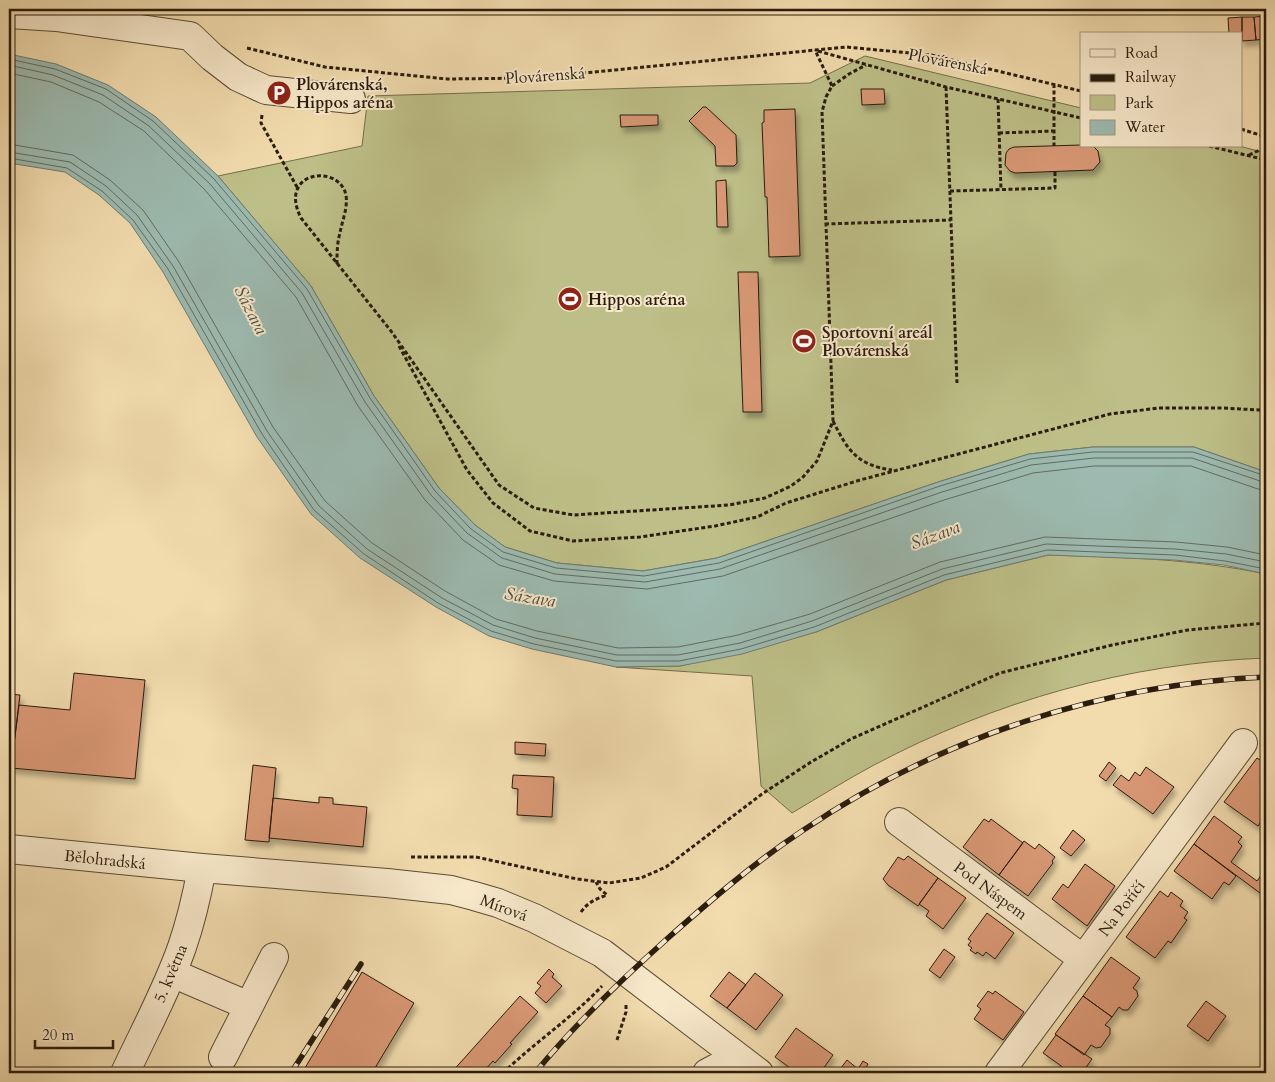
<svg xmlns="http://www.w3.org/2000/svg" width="1275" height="1082" font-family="Cardo,serif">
<defs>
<filter id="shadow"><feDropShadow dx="3" dy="5.5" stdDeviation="2.5" flood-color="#0004"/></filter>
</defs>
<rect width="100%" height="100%" fill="#f2dcae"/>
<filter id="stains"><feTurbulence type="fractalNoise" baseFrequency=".004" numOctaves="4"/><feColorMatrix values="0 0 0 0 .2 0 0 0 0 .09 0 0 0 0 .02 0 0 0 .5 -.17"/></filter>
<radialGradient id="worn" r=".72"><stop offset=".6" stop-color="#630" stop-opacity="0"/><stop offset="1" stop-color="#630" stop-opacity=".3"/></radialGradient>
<path fill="#bebf88" stroke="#746e4b" d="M865,56L1081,108V146H1239L1266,153V472L1194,447H1093L1029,454L938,482L717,558L643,571L557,563L505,547L475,525L439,488L374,396L311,286L218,176L362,146L368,96L810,83Z
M1048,555C1122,557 1194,559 1266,574V658C1129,663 995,701 874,765C846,780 819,797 792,813L761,786L752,676L616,667L680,666L816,632L946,580Z"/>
<path fill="#9cbab0" stroke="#6e7b6f" d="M9,54L56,64L108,85L156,117L218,176L311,286L374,396L439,488L475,525L505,547L557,563L643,571L717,558L938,482L1029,454L1093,447H1194L1266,472V574L1224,565L1174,560L1048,555L946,580L816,632L742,654L680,666L616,667L532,649L489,636L436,607L360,558L311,514L257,437L163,272L130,223L99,195L65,172L9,163Z"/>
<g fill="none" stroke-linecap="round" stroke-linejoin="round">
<path stroke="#636b5f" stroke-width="1" d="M9,59L55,69L106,89L153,121L214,179L307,289L370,398L435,491L471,529L503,552L556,568L644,576L719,563L940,486L1030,459L1093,452H1193L1266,476
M9,65L53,75L103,95L149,126L210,184L302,293L365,402L431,495L467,533L502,558L555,574L645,582L720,569L942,492L1031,465L1094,458H1192L1266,483
M9,73L51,82L99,102L144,131L204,189L296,297L358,406L425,500L463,540L499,565L554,581L647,589L723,576L944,500L1033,473L1094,466H1191L1258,489L1266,490
M9,144L73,155L110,180L143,210L179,262L273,427L325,501L372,543L445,591L496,619L537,631L618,648L678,647L738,635L810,614L940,562L1045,537L1176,542L1227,547L1266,555
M9,152L70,162L106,186L137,215L173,266L267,431L319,506L367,549L442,598L493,625L535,638L617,655H678L740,643L812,621L942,569L1046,544L1175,549L1226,554L1266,562
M9,158L67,168L102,191L133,220L168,269L262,434L314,510L364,554L438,603L491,631L534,644L616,661H679L741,649L814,627L944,575L1047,550L1175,555L1225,561L1266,569"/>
</g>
<path fill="#d99875" stroke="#2a1c0e" filter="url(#shadow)" d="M1266,16V39L1256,40L1254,17Z
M1242,17H1254L1256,40L1242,41Z
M1242,17V41H1241V34H1229L1228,18Z
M861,89H884L885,104L862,105Z
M703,107H706L736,135L737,163L734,166H716L715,146L689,121Z
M795,109L800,256L769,257L767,197H765L762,123L764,122V110Z
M620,115H658V125L621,127Z
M1081,145V146H1093L1098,151L1100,162L1093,170L1015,173L1010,171L1005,165L1006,153L1009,149L1014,147Z
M726,180L728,227H717L716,181Z
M738,272H758L762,412H743Z
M74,673L145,680L135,779L11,768L19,705L70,710Z
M9,694L20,695L11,768L9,767Z
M515,742L546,744L545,756L515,754Z
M1257,758L1266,764V814L1258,826L1224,802Z
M1109,762L1116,768L1106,781L1099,776Z
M253,765L276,768L269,842L245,840Z
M1146,767L1174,787L1153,814L1113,785L1121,775L1129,781L1135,772L1140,776Z
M513,775L554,777L552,817L517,815L518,789L512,788Z
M319,797L333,798V804L367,807L363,847L269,838L273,798L319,803Z
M1214,816L1242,837L1238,842L1242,846L1231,862L1257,881L1262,874L1266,877V885L1260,893L1194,844Z
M984,819L989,822L991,819L1023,843L999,875L963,847Z
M1073,830L1085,840L1071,856L1060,848Z
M1024,841L1035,849L1039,844L1055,857L1052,861L1053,863L1028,896L999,875Z
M1194,844L1236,876L1229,885L1224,882L1212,899L1174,871Z
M908,856L938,878L918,906L888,885L883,879L898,857L904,860Z
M1085,864L1115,886L1087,926L1052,899L1063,884L1068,888Z
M938,878L966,898L943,929L926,916L929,911L919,904Z
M1160,891L1168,897L1171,892L1183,901L1180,906L1188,912L1184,918L1187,920L1171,943L1168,941L1155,958L1126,937Z
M987,913L1014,933L995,959L986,952L983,956L977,952L976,954L970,950L972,948L968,945L971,941L968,939Z
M944,949L955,957L940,978L929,970Z
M1111,957L1140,978L1133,988L1137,991L1138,996L1128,1010H1123L1119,1007L1112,1017L1083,996Z
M549,969L554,974L552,977L562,986L546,1003L535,993L541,986L537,983Z
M362,972L414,1003L372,1073H302Z
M729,972L746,985L727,1008L710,996Z
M755,973L783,995L756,1030L727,1008Z
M988,991L993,994L995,991L1024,1012L1003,1040L974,1019L981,1009L977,1006Z
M520,996L538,1012L510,1043L512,1044L495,1063L493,1061L482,1073H451Z
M1083,996L1112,1017L1105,1025L1110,1028V1034L1101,1047L1096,1048L1091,1045L1084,1055L1055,1034Z
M1206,1001L1226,1016L1208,1041L1187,1026Z
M796,1028L833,1055L820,1073H807L804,1072L803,1073H797L775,1057Z
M1056,1035L1092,1059L1082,1073H1071L1043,1053Z
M847,1060L858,1069L863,1061L868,1064L863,1073H864H837Z"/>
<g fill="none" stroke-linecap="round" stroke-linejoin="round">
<defs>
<path id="minor" d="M9,14L56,17L190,36L212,57L238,77L266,90L351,99
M899,822L1083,959
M9,849L202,868L387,883L451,890L474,896L498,903L534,918L602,953L759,1073
M172,973L249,1006
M223,1057L274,957
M125,1073C144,1032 167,990 182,947C191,921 197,895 202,868
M707,1073L737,1057
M999,1073L1243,743"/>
</defs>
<use href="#minor" stroke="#5c4c36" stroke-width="30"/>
<path stroke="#2a1c0e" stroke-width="3" stroke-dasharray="4 2.5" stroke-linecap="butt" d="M247,48L325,67L447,79L534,78L846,47L931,55L1081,91
M818,51L946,87L1081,118
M1054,84V146
M832,86L849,74L866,65
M946,87L957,383
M998,99L1001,190
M262,115L261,123L297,187
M1241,129L1266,137
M999,133L1054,131
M1209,146L1266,160
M1249,155L1266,147
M950,191L1055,188V172
M825,224L951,220
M337,264C337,254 337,243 340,233C342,221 348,208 346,195C339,163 277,171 301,218L391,331L499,485L534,508L573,515L729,505L765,498L791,486L803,477L817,461L833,421L822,112L826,97L832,86L815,50
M399,346L467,470L493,503L530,531L573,541L640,537L715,526L757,517L786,503L860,480L1110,414L1159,408H1223L1259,410L1266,408
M833,421C848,451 857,465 892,470
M411,857H476L577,879L609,883L641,878L666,867L762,794L811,762L851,739L1000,673L1112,645L1188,630L1266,623
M581,912C588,902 596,899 607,895L600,889L596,882
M617,1040L626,1012V1004
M503,1073C535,1042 572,1018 602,986"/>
<use href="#minor" stroke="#f7e8ca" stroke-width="28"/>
<defs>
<path id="rail" d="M291,1073L361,964
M535,1073C575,1024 621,980 668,938C711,900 754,863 802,831C939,738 1102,684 1266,677"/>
</defs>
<use href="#rail" stroke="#2a1c0e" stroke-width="5.5"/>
<use href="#rail" stroke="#f7e8ca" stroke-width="4" stroke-dasharray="11" stroke-linecap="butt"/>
</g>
<defs>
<symbol id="parking-disc" viewBox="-11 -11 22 22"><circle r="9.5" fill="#8f2418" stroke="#f7e8ca"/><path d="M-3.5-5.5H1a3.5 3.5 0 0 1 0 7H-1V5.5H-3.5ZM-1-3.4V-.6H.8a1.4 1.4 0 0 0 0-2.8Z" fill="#fff"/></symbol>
<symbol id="stadium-disc" viewBox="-11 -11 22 22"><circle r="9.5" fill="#8f2418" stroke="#f7e8ca"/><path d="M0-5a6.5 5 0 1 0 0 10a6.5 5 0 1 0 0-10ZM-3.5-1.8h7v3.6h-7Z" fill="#fff"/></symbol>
</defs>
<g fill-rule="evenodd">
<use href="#parking-disc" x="265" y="79" width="28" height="28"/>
<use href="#stadium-disc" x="556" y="285" width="28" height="28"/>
<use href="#stadium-disc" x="790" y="327" width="28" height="28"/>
</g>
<g text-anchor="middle" stroke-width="4" stroke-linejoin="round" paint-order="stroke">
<g font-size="16" fill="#2a1c0e" stroke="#f7e8ca">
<text transform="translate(948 61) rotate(11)" y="6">Plovárenská</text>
<text transform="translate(545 75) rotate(-4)" y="6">Plovárenská</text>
<text transform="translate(105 859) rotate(6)" y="6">Bělohradská</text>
<text transform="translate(991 890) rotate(36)" y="6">Pod Náspem</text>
<text transform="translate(504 907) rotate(20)" y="6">Mírová</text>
<text transform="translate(1121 908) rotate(-53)" y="6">Na Poříčí</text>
<text transform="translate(170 973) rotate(-67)" y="6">5. května</text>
</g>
<g font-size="16" font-weight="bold" fill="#2a1c0e" stroke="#f7e8ca" text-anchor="start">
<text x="296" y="90">Plovárenská,<tspan x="296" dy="18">Hippos aréna</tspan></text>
<text x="588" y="305">Hippos aréna</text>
<text x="822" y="338">Sportovní areál<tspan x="822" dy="18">Plovárenská</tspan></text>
</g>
<g font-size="18" font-style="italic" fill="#4c4b3f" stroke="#f7e8ca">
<text transform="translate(251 310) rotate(63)" y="6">Sázava</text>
<text transform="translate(935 535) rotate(-21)" y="6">Sázava</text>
<text transform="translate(530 597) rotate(9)" y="6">Sázava</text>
</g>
</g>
<rect width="1275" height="1082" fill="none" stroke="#f2dcae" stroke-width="30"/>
<rect x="10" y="10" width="1255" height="1062" fill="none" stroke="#2a1c0e" stroke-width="2.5"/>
<rect x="15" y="15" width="1245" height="1052" fill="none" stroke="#2a1c0e"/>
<rect x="1080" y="32" width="162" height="115" fill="#f7e8ca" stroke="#a5967f"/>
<rect x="1090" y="49" width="25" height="8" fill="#f7e8ca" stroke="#a5967f"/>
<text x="1125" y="58" font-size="15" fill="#2a1c0e">Road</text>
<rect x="1090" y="74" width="25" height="8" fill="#2a1c0e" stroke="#a5967f"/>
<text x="1125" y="82" font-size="15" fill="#2a1c0e">Railway</text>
<rect x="1090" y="95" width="25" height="15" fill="#bebf88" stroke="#a5967f"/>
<text x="1125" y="108" font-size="15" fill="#2a1c0e">Park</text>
<rect x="1090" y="120" width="25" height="15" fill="#9cbab0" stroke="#a5967f"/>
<text x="1125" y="132" font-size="15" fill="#2a1c0e">Water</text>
<path d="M35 1040v8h78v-8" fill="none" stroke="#2a1c0e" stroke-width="2.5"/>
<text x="42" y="1040" font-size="15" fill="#2a1c0e" stroke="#f7e8ca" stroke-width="4" paint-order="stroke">20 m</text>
<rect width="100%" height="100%" filter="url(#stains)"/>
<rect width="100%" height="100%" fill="url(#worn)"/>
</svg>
